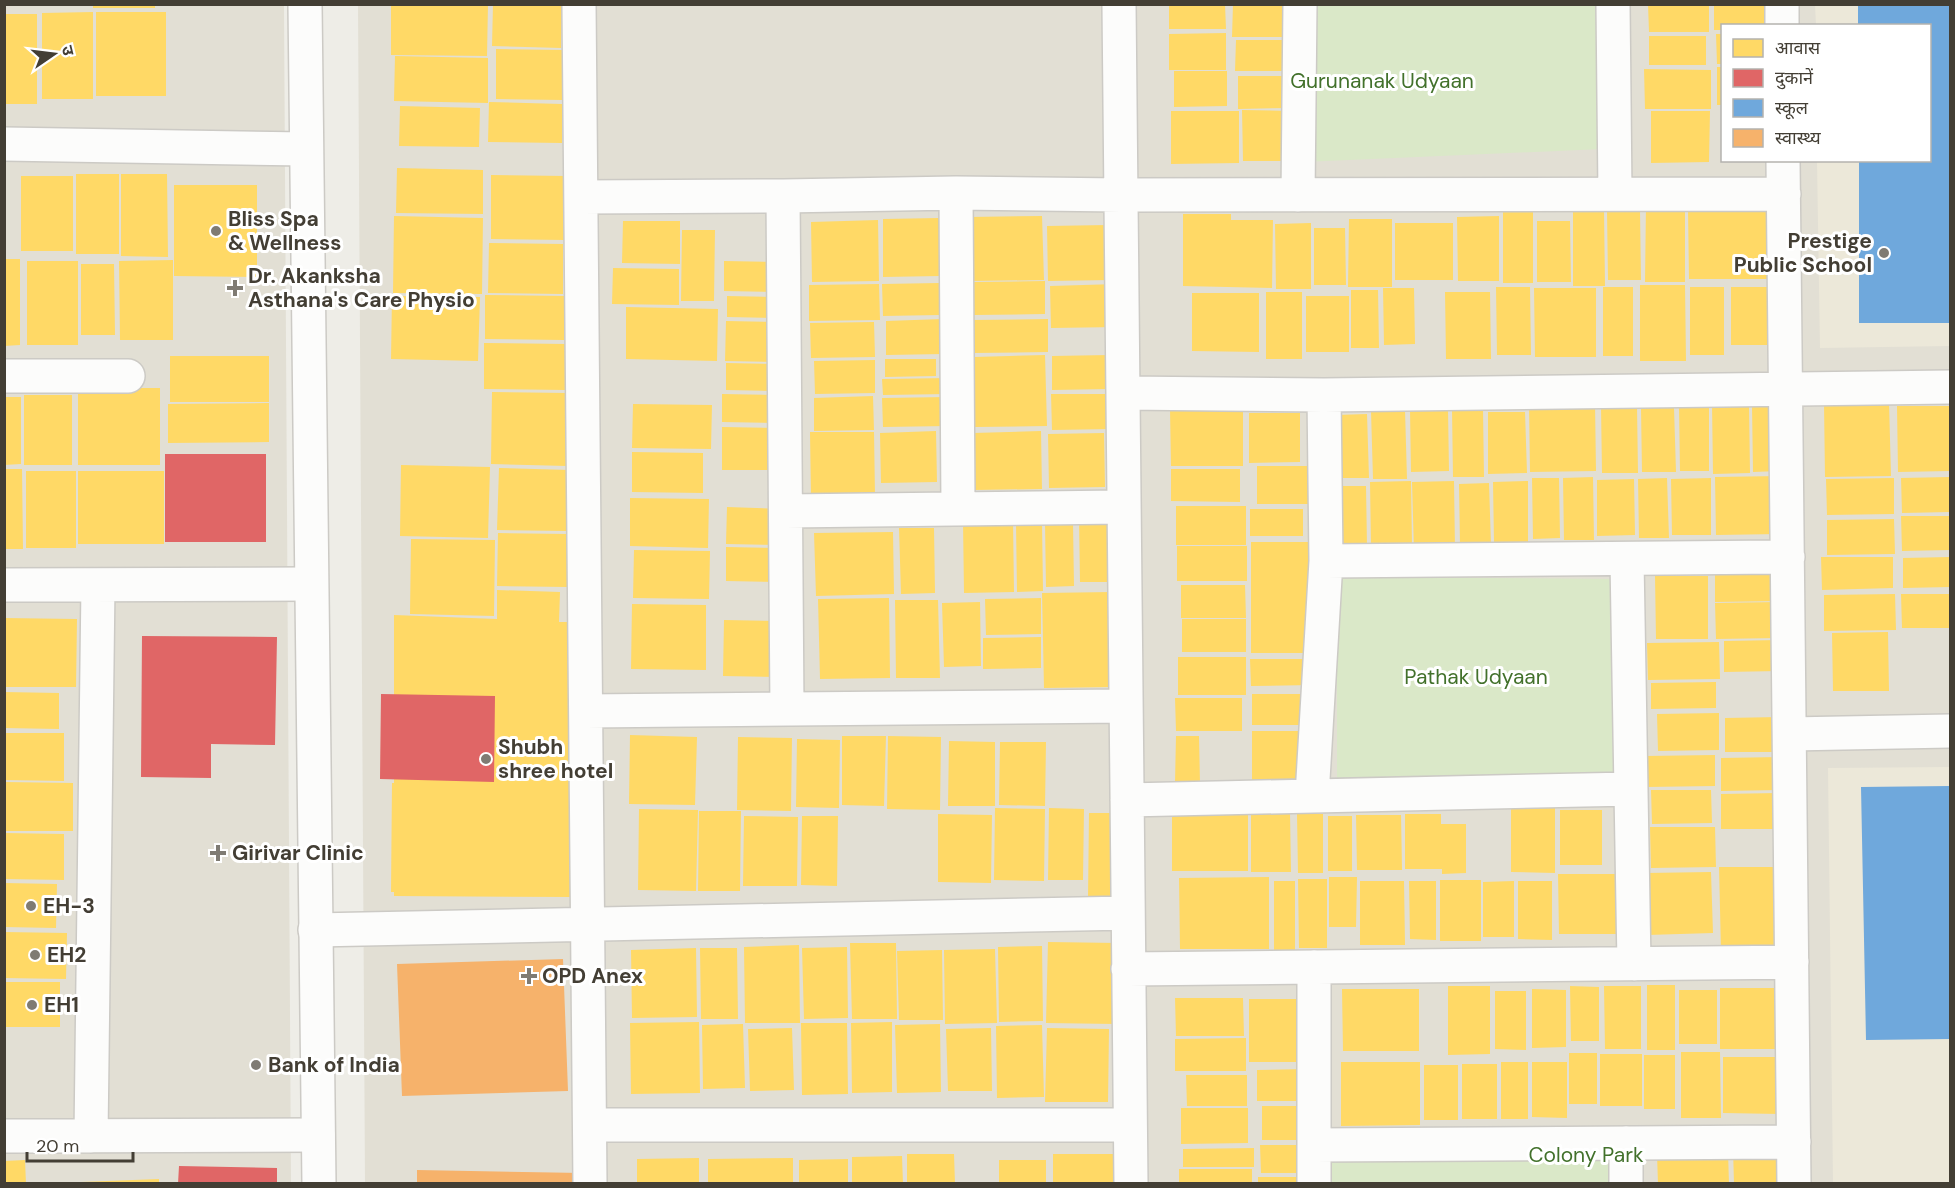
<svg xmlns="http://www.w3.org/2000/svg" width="1955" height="1188" font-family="'DM Sans','Noto Sans Devanagari',sans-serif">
<rect width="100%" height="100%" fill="#eeede7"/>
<path fill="#e2dfd4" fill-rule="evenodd" d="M5,5H284L291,1183L5,1184Z
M358,5H1950V1183H365ZM1722,26H1930V160H1722Z"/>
<path fill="#ece8d9" d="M1815,5H1950V346L1820,348L1817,161L1930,160V26L1816,25Z
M1950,767V1183H1833L1828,768Z"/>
<path fill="#dae8c8" d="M1305,5H1595L1602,149L1303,162Z
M1337,577L1614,579V779L1337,778Z
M1614,1126L1615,1183L1329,1184V1162H1331L1333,1141Z"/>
<path fill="#ffd966" d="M93,4H155V8H93Z
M391,4H488L487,56L391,55Z
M493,4H562L561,48L492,46Z
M1169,4H1225L1226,29H1169Z
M1233,4H1297V37H1232Z
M1648,4H1709V32H1649Z
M1714,4H1778V26H1722V30H1714Z
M93,12V99H42V13Z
M96,12H166V96H96Z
M4,14H37V104H4Z
M1226,33V70H1169V34Z
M1716,34H1722V64H1717Z
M1649,36H1706V65H1649Z
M1236,40H1299V71H1235Z
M496,49L564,50L563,100L496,99Z
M395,56L488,58V103L394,101Z
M1717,67H1722V105H1717Z
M1644,69L1711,70V109H1645Z
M1174,71H1227V106L1174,107Z
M1238,76H1289V108L1238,109Z
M489,102L562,104V143L488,142Z
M400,106L480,108L479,147L399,146Z
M1242,110L1291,111V161H1243Z
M1171,111H1239V163L1171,164Z
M1651,111H1710L1709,162L1651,163Z
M397,168L483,170V214L396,213Z
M76,174H119V254H76Z
M121,174H167L168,257L121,256Z
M491,175L566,176L565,240L491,239Z
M21,176H73V251H21Z
M174,185H257V277L174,276Z
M1646,205H1685V282H1645Z
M1503,209L1533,210V283H1503Z
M1573,209L1604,210L1605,286H1573Z
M1688,209H1777L1778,279H1689Z
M1607,210L1640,211L1641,280H1608Z
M1183,214H1231V220H1273L1272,288L1183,286Z
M394,216L483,218L482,294L393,293Z
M1042,216L1044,280L970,281L969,217Z
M1499,216V281H1458L1457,217Z
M939,218L940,276L883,277V219Z
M1349,219H1392V287H1348Z
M878,220L879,281L812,282L811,222Z
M623,221H680V264L622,263Z
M1537,221H1570L1571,282H1537Z
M1311,223V289H1276L1275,224Z
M1395,223H1453V280H1395Z
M1108,225L1110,280L1048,281L1047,226Z
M1314,228H1345L1346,285H1314Z
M682,230H715L714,301H681Z
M489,243L563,244V294L488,293Z
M4,259H20V345L4,346Z
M173,260V340H120L119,261Z
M27,261H78V345H27Z
M724,261L781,262L780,292L724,291Z
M81,264H114L115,335H81Z
M613,268L679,269V305L612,304Z
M1045,281V314L973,315V282Z
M939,283L940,315L883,316L882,284Z
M879,284L880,320L809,321V285Z
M1117,284L1118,327L1051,328L1050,286Z
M1640,285H1685L1686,361H1640Z
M1496,287H1530L1531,355H1497Z
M1603,287H1633V356H1603Z
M1690,287H1724V355H1690Z
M1731,287H1780V345H1731Z
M1383,288H1414L1415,344L1384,345Z
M1534,288H1596V357H1535Z
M1351,290H1378L1379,348H1351Z
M1266,292H1302V359H1266Z
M1445,292H1490L1491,359H1446Z
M1192,293H1259V352L1192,351Z
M485,295L565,296L564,340L485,339Z
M392,296L480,297L478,361L391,359Z
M727,296L781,297L780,318L727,317Z
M1306,296H1349V352H1306Z
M626,307L718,309L717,361L626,359Z
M943,319L944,354L886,355V321Z
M1048,319V352L973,353V320Z
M726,321L782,322L781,362L725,361Z
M874,322L875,357L811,358L810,323Z
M484,343L566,344V390L484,389Z
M1045,355L1047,426L975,427L974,357Z
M1110,355V389L1052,390V356Z
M170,356H269V402H170Z
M885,359H936V376L885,377Z
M875,360V393L815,394L814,361Z
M726,363L777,364V391L726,390Z
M949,378V394L883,395L882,379Z
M78,388H160V465H78Z
M492,392L568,393L567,466L491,464Z
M722,394L777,395V423L722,422Z
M1051,394H1113V429L1052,430Z
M24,395H72V465H24Z
M873,396L874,430L814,431V398Z
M4,397H21V464L4,465Z
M947,397L948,426L883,427L882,398Z
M1889,402L1891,476L1825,477L1824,403Z
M269,403V442L168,443V404Z
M1595,403L1596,471L1530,472L1529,404Z
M633,404L712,405L711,449L632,448Z
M1712,404H1749L1750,473L1713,474Z
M1601,406H1637L1638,473H1602Z
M1679,406H1709V471H1680Z
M1752,406H1777L1779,471L1753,472Z
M1897,406H1950V471L1898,472Z
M1641,408H1674L1676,472H1642Z
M1170,409H1243V466H1171Z
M1452,409H1483L1484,477H1453Z
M1405,410L1407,479H1373L1371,411Z
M1410,410H1448L1449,471L1411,472Z
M1488,412H1525L1527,473L1488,474Z
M1249,413H1300V462L1249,463Z
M1367,414L1369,478H1338L1337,415Z
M722,427L782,428V470H722Z
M936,431L937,482L881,483L880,433Z
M1041,431L1042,489L974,490L973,433Z
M810,432H874L875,496L811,498Z
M1104,433L1105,487L1049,488L1048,434Z
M632,452L703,453V493L632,492Z
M401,465L490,467L488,538L400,536Z
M1257,466H1311L1312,504H1257Z
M499,468L570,470L569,531L497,530Z
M4,469H22L23,549H4Z
M1171,469H1240V502L1171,501Z
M26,471H76V548H26Z
M78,471H164V544H78Z
M1783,476L1785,534L1716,535L1715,477Z
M1593,477L1594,540H1564L1563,478Z
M1950,477V512L1902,513L1901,478Z
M1532,478H1559L1560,538L1533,539Z
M1667,478L1669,538H1639L1638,479Z
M1711,478V535H1672L1671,479Z
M1894,478V514L1827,515L1826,479Z
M1634,479L1635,535L1597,536V480Z
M1411,481L1412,546H1371L1370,482Z
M1454,481L1455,550L1414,551L1412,482Z
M1528,481V542H1494L1493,482Z
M1489,483L1491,545H1460L1459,484Z
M1339,486H1366L1367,546L1340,547Z
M630,498L709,499L708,548L630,546Z
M1176,506H1246V545H1176Z
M727,507L783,509L782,545L726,544Z
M1250,509H1303V536H1250Z
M1901,516H1950V550L1902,551Z
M1107,517V582H1080L1079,518Z
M1894,519L1895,554L1827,555V520Z
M1013,520L1014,592L964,593L963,521Z
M1042,523L1043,591L1017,592L1016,524Z
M1045,523H1073L1074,586L1046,587Z
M899,528H934L935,593L901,594Z
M893,532L894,594L816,596L814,533Z
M498,533L569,534L568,587L497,586Z
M411,539L495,540L494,616L410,614Z
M1251,542H1316V653H1251Z
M1177,546H1247V581H1177Z
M726,547L783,548V582L726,581Z
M634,550L710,551L709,599L633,598Z
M1821,557H1893V588L1822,590Z
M1950,557V587L1903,588V558Z
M1784,571L1785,601L1715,602V572Z
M1655,576H1708V639H1656Z
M1181,585H1245L1246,618H1181Z
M497,590L560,592L559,622H578L576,897L394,896V892H391L392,783H394V615L497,619Z
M1112,592L1113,687L1044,688L1042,593Z
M1895,594L1896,630L1824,631V595Z
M1901,594H1950V628H1902Z
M889,598L890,678L820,679L818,599Z
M1041,598V634L986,635L985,599Z
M895,600H938L940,678H896Z
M980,602L981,666L944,667L942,603Z
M1778,602L1779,638L1716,639L1715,603Z
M632,604L706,605V670L631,669Z
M4,618L77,619L76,687H4Z
M1182,619H1246V652H1182Z
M724,620L782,621L781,677L723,676Z
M1888,632L1889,691H1833L1832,633Z
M1041,637V668L983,669V638Z
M1779,640L1780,671L1724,672V641Z
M1719,642L1720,679L1648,680L1647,643Z
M1178,657H1246V695H1178Z
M1250,659H1313V685L1251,686Z
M1716,682V708L1651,709V683Z
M4,692L59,693V729L4,728Z
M1252,694H1309V725H1252Z
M1175,698H1242V731H1176Z
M1719,713V750L1658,751L1657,714Z
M1786,717V752H1725V718Z
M1252,731H1308V781H1252Z
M4,733H64V781L4,780Z
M630,735L697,737L695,805L629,804Z
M842,736H886L884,806L842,805Z
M888,736L941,737L940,810L887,809Z
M1176,736H1199L1200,783H1175Z
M738,737L792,738L791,811L737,810Z
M797,739L840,740L839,808L796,807Z
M949,741L995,742V806H948Z
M1000,742H1046L1045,806L999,805Z
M1715,755V786L1646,787V756Z
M1785,757L1786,790L1721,791V758Z
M4,782L73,783V831H4Z
M1651,790H1711L1712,823L1652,824Z
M1778,793L1779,829H1721V794Z
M1248,807V871H1172V808Z
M995,808L1045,809L1044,881L994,880Z
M1049,808L1084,809L1083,880H1048Z
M1511,808H1555V873L1511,872Z
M639,809L698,810L696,891L638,890Z
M1560,810H1602V865H1560Z
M699,811H741L740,891H698Z
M1089,813H1113L1112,898H1088Z
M1251,813H1290L1291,872H1251Z
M938,814L992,815L991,883L938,882Z
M1297,814H1323V873H1298Z
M1405,814H1441V824H1466V873L1442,874V869H1405Z
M1356,815H1401L1402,870H1357Z
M744,816L798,817L797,886H743Z
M802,816H838L837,886L801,885Z
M1328,816H1352V871H1328Z
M1650,827H1715L1716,867L1651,868Z
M4,833L64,834V880L4,879Z
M1719,867H1787L1788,950L1721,951Z
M1711,872L1713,933L1647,935L1646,873Z
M1558,874H1620V934H1559Z
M1269,877V949H1180L1179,878Z
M1329,877H1357L1356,927H1329Z
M1298,879H1327V948H1299Z
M1440,880H1481V941H1440Z
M1274,881H1295V952H1274Z
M1360,881H1404L1405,945H1360Z
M1409,881H1436V940L1410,939Z
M1514,881V937H1483V882Z
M1518,881H1552V940L1518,939Z
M4,883L57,884L56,928L4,927Z
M4,932L67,933L66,979L4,978Z
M1048,942L1118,943L1116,1024L1046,1023Z
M850,943H896L897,1019H852Z
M799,945L800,1023H745L744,947Z
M1042,946L1043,1021L999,1022L998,947Z
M847,947L848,1018L804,1019L802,948Z
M696,948L697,1017L632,1018L631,950Z
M700,948H737L738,1019H701Z
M995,949L997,1023L945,1024L944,950Z
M942,950L943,1020H899L897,951Z
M4,982H60V1027H4Z
M1647,985H1675V1050H1647Z
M1448,986H1490V1054L1448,1055Z
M1570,986L1599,987V1041H1571Z
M1604,986H1641V1049H1605Z
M1720,988H1779V1049H1720Z
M1342,989H1419V1051H1343Z
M1532,989L1566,990V1047L1532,1048Z
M1679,990H1717V1044H1679Z
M1495,991H1526V1050L1495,1049Z
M1175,998H1243L1244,1036H1176Z
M1249,999H1306V1062H1249Z
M699,1022L700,1093L631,1094L630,1023Z
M892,1022V1092L852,1093L851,1023Z
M801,1023H847L848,1094L802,1095Z
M743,1024L745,1088L703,1089L702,1025Z
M940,1024L941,1092L897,1093L895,1025Z
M1042,1025L1044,1097L997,1098L996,1026Z
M792,1028L794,1090L750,1091L748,1029Z
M991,1028L992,1091H948L946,1029Z
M1047,1028L1109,1029L1108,1102H1045Z
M1246,1038V1071H1175V1039Z
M1681,1052H1720L1721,1118H1681Z
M1569,1053H1597V1104H1569Z
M1600,1054H1642V1106H1600Z
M1644,1055H1675V1109H1644Z
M1723,1057H1786V1114L1723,1113Z
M1341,1062H1420V1125L1341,1126Z
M1501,1062H1528V1119H1501Z
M1532,1062H1567V1118L1532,1117Z
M1462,1064H1497V1119H1462Z
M1424,1065H1458V1120H1424Z
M1306,1069V1101H1257V1070Z
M1186,1075H1247V1106H1187Z
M1262,1106H1309V1140H1262Z
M1181,1108H1248V1143L1181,1144Z
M1260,1145H1310V1173H1261Z
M1790,1146L1791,1184H1734L1733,1148Z
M1254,1148V1167H1183V1149Z
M1728,1152L1729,1184H1658L1657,1154Z
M907,1154H954L955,1184H907Z
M1053,1154H1113V1184H1053Z
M902,1156L903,1184H852V1157Z
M699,1158V1184H637V1159Z
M793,1158V1184H708V1159Z
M848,1159V1184H799V1160Z
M25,1160L26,1184H4V1161Z
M999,1160H1046V1184H999Z
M1179,1169H1252V1184H1179Z
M1258,1177H1306V1184H1258Z
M159,1179V1184H81V1182Z"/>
<path fill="#e06666" d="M165,454H266V542H165Z
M142,636L277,637L275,745L211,744V778L141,777Z
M381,694L495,696L494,782L380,779Z
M179,1166L277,1168V1184H178Z"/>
<path fill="#6fa8dc" d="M1858,4H1950V323H1859V160H1930V26H1858Z
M1950,786V1039L1866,1040L1861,787Z"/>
<path fill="#f6b26b" d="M563,959L568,1091L402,1096L397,964Z
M417,1170L583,1173V1184H417Z"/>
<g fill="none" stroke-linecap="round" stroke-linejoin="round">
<defs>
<path id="minor" d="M579,4L590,1184
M1119,4L1131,1184
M1613,4L1615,194
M1782,4V26
M4,144L306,149
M1783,160L1794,1184
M956,193L958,508
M1298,195L1300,4
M783,196L787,709
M581,197L783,196L956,193L1121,195L1784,194
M4,376H128
M1123,393L1324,395L1950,387
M786,511L1123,507
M1627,560L1634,964
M1326,561L1788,557
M4,585L310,584
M586,711L1125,706
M1790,734L1950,731
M1312,796L1326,561L1324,395
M1127,800L1631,789
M315,930L1128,913
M1314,967V1184
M1128,969L1792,962
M590,1125H1130
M4,1136L318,1135
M91,1136L98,585
M1626,1143V1184
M1314,1145L1794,1142"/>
<path id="tertiary" d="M305,4L319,1184"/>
</defs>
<use href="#minor" stroke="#cccac5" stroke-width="36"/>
<use href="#tertiary" stroke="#cccac5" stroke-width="36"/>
<use href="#minor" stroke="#fcfcfb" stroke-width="33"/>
<use href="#tertiary" stroke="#fcfcfb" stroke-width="33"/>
</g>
<g fill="#7f7b73" stroke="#fff" stroke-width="2">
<circle cx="216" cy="231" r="6"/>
<circle cx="1884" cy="253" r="6"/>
<path d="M232 279h6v6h6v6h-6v6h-6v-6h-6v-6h6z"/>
<circle cx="486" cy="759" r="6"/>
<path d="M215 844h6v6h6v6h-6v6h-6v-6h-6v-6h6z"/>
<circle cx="31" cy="906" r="6"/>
<circle cx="35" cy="955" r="6"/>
<path d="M526 967h6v6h6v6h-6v6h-6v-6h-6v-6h6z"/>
<circle cx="32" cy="1005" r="6"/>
<circle cx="256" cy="1065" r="6"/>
</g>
<g text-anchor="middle" stroke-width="6" stroke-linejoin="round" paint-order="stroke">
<g font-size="21" fill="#42712b" stroke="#fff">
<text x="1382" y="88">Gurunanak Udyaan</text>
<text x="1476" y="684">Pathak Udyaan</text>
<text x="1586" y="1162">Colony Park</text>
</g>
<g font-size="21" font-weight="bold" fill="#433e34" stroke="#fff" text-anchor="start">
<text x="228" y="226">Bliss Spa<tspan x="228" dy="24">&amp; Wellness</tspan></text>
<text x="1872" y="248" text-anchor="end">Prestige<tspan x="1872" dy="24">Public School</tspan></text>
<text x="248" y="283">Dr. Akanksha<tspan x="248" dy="24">Asthana's Care Physio</tspan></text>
<text x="498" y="754">Shubh<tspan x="498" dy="24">shree hotel</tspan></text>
<text x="232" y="860">Girivar Clinic</text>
<text x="43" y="913">EH-3</text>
<text x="47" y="962">EH2</text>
<text x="542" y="983">OPD Anex</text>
<text x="44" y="1012">EH1</text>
<text x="268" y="1072">Bank of India</text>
</g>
</g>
<rect width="1955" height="1188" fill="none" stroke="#433e34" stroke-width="12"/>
<rect x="1721" y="24" width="210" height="138" fill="#ffffff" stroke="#b4b2ae" stroke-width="1.5"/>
<rect x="1733" y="39" width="30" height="18" fill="#ffd966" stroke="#b4b2ae" stroke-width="1.5"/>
<text x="1775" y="54" font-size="18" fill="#433e34">आवास</text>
<rect x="1733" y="69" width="30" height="18" fill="#e06666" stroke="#b4b2ae" stroke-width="1.5"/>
<text x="1775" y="84" font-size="18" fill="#433e34">दुकानें</text>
<rect x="1733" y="99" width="30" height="18" fill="#6fa8dc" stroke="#b4b2ae" stroke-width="1.5"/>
<text x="1775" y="114" font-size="18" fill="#433e34">स्कूल</text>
<rect x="1733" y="129" width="30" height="18" fill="#f6b26b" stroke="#b4b2ae" stroke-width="1.5"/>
<text x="1775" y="144" font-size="18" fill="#433e34">स्वास्थ्य</text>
<g transform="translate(54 54) rotate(76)" stroke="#ffffff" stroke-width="4.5" paint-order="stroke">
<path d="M0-4.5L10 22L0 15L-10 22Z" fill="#433e34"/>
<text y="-9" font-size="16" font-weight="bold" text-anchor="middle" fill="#433e34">उ</text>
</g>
<path d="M27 1152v9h106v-9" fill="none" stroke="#433e34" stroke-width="3"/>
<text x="36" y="1152" font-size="18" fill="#433e34" stroke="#ffffff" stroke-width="4.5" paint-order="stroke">20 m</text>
</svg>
